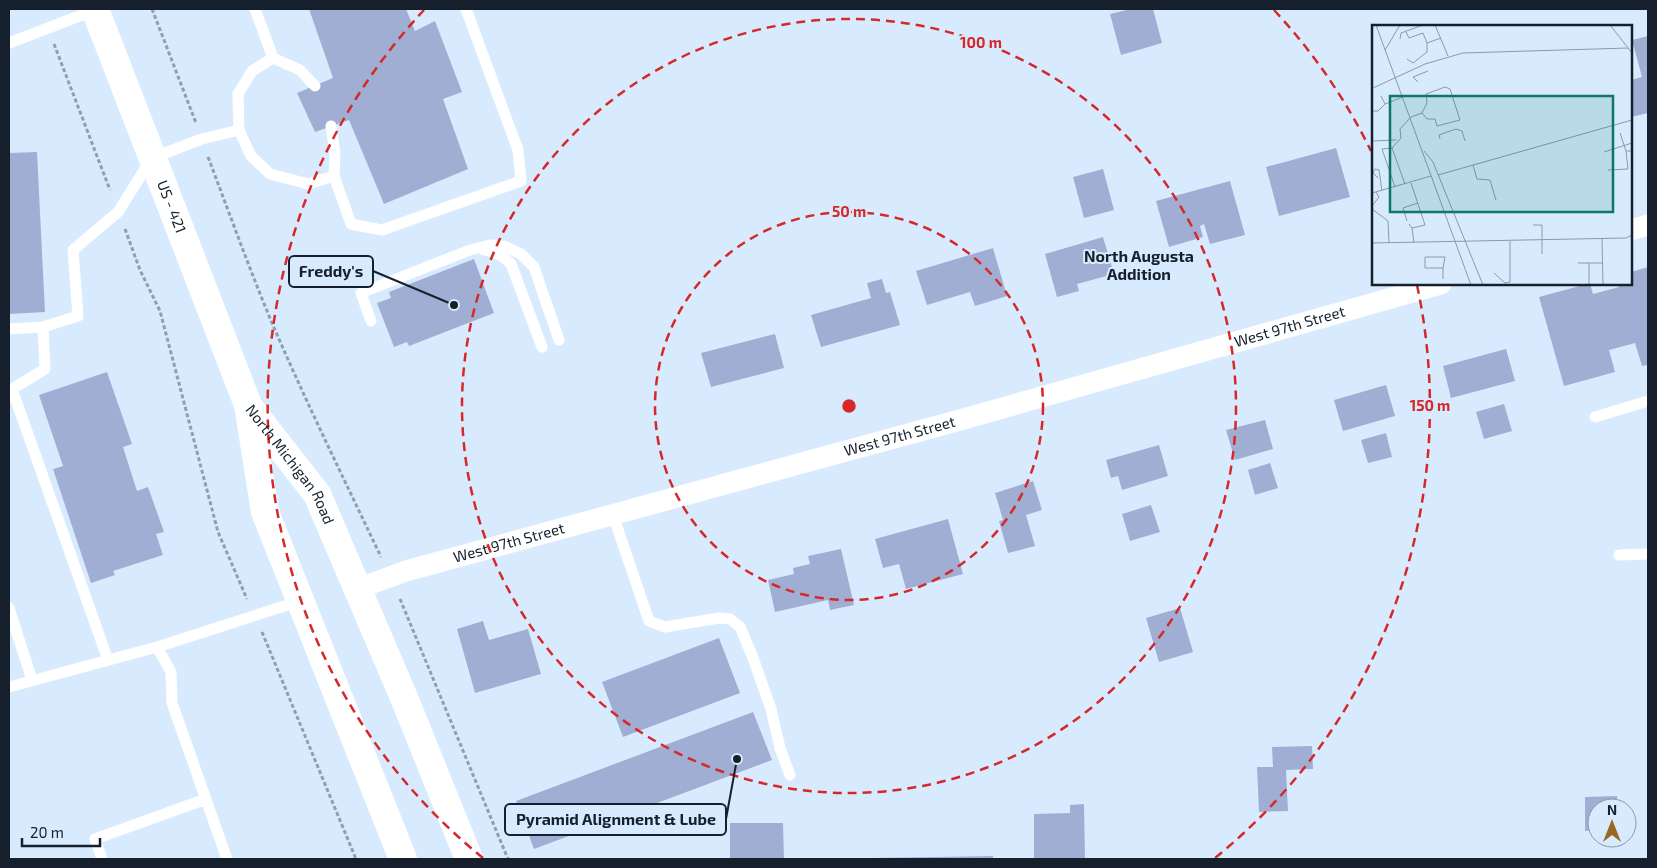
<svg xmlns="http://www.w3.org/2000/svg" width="1657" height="868" font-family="'Exo 2',sans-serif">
<rect width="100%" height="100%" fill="#d8ebfe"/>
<path fill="#a1aed3" d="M309,9H406L415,31L435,21L462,92L443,99L468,169L384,204L349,120L315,132L297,93L333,78Z
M1131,9H1153L1162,43L1121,55L1110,14Z
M1648,36V113L1631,117V80L1642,77L1632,40Z
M1336,148L1350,197L1279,216L1266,167Z
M37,152L45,312L9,314V153Z
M1103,169L1114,210L1084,218L1073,177Z
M1230,181L1245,235L1210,244L1204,224L1200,226L1203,237L1169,247L1156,201Z
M1103,237L1114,274L1077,284L1079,291L1057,297L1045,254Z
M993,248L1007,296L975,306L970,292L927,305L916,271Z
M474,259L494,313L409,346L407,342L394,347L377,303L391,298L389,292Z
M1648,267V365L1642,366L1635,343L1609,350L1615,372L1564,386L1539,297L1587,284H1590L1593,294L1619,287L1618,284H1631V272Z
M882,279L886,293L890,292L900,325L821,347L811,315L871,298L867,283Z
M775,334L784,368L711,387L701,353Z
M1506,349L1515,381L1451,398L1443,366Z
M107,372L132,444L123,447L137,491L148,487L164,532L156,534L163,555L113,571L115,575L91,583L53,469L63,466L39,395Z
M1386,385L1395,416L1343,431L1334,400Z
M1504,404L1512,431L1484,439L1476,412Z
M1265,420L1273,449L1235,460L1226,430Z
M1386,433L1392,457L1368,463L1361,440Z
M1159,445L1168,476L1122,490L1118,476L1111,478L1106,460Z
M1270,463L1278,488L1255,495L1248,470Z
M1033,481L1042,510L1026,515L1035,546L1008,553L999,521L1003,520L995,493Z
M1151,505L1160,532L1130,541L1122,514Z
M948,519L963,574L906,589L899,564L883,568L875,539Z
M841,549L854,605L830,610L828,600L775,612L768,580L794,574L793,568L810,564L808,556Z
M1180,608L1193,652L1159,662L1146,618Z
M483,621L489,640L528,629L541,674L475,693L457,629Z
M719,638L740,693L623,737L602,682Z
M753,712L772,760L534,849L516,801Z
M1312,746L1313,769L1286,770L1288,811L1259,812L1257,767H1273L1272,747Z
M1617,796V808H1597V830L1585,831V797Z
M1084,804L1085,859H1034V814L1070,813V805Z
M730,823H783L784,859H730Z
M993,856V859H871V858Z"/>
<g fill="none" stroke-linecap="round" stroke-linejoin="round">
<path stroke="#8f9fb0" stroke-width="3" stroke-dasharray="4 2.5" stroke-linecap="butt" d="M152,9L196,123
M54,44L110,190
M208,157C229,212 249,268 272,323C306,402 344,479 381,557
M125,229L140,270L160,311L218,532L247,599
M400,599L508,859
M262,632L356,859"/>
<path stroke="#fff" stroke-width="11" d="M255,9L273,58L252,71L238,94L239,130L251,156L270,174L308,184L334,176L351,224L382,230L521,181L518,150L466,9
M9,43L95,10
M273,58L300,70L315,86
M331,126L335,154L334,176
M484,250C495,250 503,257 511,264L542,347
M371,321L361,293L470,250L490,245L504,246L521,254L534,267L559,340
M9,329L43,327L78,316L73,250L118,212L152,158L202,139L239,130
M9,389H12L108,660
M12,389L45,369L43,327
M1595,417L1648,401
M613,515L649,621L665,627L719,618L730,619L740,627L753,658L771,709L780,748L790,775
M1619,555L1648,554
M9,608L32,680
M157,647L171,672L172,703L227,859
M9,687L157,647L300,601
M102,859L95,839L206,799"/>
<g stroke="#fff" stroke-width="21">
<path d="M1631,230L1648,225"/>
<path id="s1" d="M357,589L406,571L960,420L1441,284"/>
</g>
<g stroke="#fff" stroke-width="28">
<path id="s2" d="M95,9L248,405L265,512L403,859"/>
<path id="s3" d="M249,407L317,494L405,700L469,859"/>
</g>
</g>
<g fill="none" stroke="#d62828" stroke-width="2.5" stroke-dasharray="9 6">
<circle cx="849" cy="406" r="194"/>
<circle cx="849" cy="406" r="387"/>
<path d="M483 858A581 581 0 0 1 424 10M1274 10A581 581 0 0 1 1371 151M1417 285A581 581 0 0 1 1215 858"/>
</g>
<g text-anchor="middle" stroke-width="4" stroke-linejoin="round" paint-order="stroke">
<g font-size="15" fill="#15202c" stroke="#d8ebfe">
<text dy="5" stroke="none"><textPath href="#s2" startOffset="212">US - 421</textPath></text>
<text dy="5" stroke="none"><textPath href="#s1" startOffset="969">West 97th Street</textPath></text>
<text dy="5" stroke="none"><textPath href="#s1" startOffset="564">West 97th Street</textPath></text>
<text dy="5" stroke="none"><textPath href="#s3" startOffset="71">North Michigan Road</textPath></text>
<text dy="5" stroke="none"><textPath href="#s1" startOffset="159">West 97th Street</textPath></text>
</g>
<g font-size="16" font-weight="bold" fill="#15202c" stroke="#d8ebfe">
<text x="1139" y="262">North Augusta<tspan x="1139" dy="18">Addition</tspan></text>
</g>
</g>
<g transform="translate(1372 25)">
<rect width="260" height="260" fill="#d8ebfe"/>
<path fill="none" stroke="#8a9aaa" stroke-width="1" d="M4,0L99,260M63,0L76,31M238,0L260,28M34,7L37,13L51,8L55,18L69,13M28,14L29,8L51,0M13,25L28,0M35,34L41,38L55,27V18M46,57L41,52L56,46M1,63L53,39L91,28L256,23M9,71L13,79L31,72M0,86H6L13,79M248,108L254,126H260M68,114L67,110L84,104L90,106L93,116M0,116L24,115M20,123L29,113L28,104L39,92L50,88L55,78L54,69L73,62L78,64L88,95L65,101L63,94H55L50,88M52,126L61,137L111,260M232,127L260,118M101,140L105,154L118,155L124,175M236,145L256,144L254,126M66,150L260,95M6,153L1,148L3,144L7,145L10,166M23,162L10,124L20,123L33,159M0,168L59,151M0,181L7,172L4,167M0,184L16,196L17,218M35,196L31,183L46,178M37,199L40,203L53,200L39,158M161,200H170V229M40,203L42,218M230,214L231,260M0,218L254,213L260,210M206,238H230M217,238V260M71,243L73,232H53V243H71V254M122,248L133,258L138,257V216"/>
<path fill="#0f766e" fill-opacity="0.15" stroke="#0f766e" stroke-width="2.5" d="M18,71H241V187H18Z"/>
<rect width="260" height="260" fill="none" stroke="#15202c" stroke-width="2.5"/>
</g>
<circle cx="849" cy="406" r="8" fill="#d62828" stroke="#d8ebfe" stroke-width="2.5"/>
<g font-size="15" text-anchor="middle" font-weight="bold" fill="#d62828" stroke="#d8ebfe" stroke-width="4" stroke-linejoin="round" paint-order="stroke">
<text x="981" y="48">100 m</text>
<text x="849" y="217">50 m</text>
<text x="1430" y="411">150 m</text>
</g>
<path fill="none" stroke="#15202c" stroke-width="2" d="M454 305L373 271M737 759L726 819"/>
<g fill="#15202c" stroke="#d8ebfe" stroke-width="2">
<circle cx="454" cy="305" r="5"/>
<circle cx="737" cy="759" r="5"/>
</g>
<g fill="#d8ebfe" stroke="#15202c" stroke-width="2">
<rect x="289" y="256" width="84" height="31" rx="5"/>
<rect x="505" y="804" width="221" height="31" rx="5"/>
</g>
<g font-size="16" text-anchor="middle" font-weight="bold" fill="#15202c">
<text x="331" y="277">Freddy's</text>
<text x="616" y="825">Pyramid Alignment &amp; Lube</text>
</g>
<rect width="1657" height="868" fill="none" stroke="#15202c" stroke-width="20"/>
<g transform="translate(1612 823)"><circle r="24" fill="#d8ebfe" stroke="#8a9aaa"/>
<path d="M0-4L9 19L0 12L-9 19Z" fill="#9b661e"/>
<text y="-8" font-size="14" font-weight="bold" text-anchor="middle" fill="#15202c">N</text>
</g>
<path d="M22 838v8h78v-8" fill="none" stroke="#15202c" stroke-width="2.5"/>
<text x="30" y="838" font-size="15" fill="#15202c" stroke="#d8ebfe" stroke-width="4" paint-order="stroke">20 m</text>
</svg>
